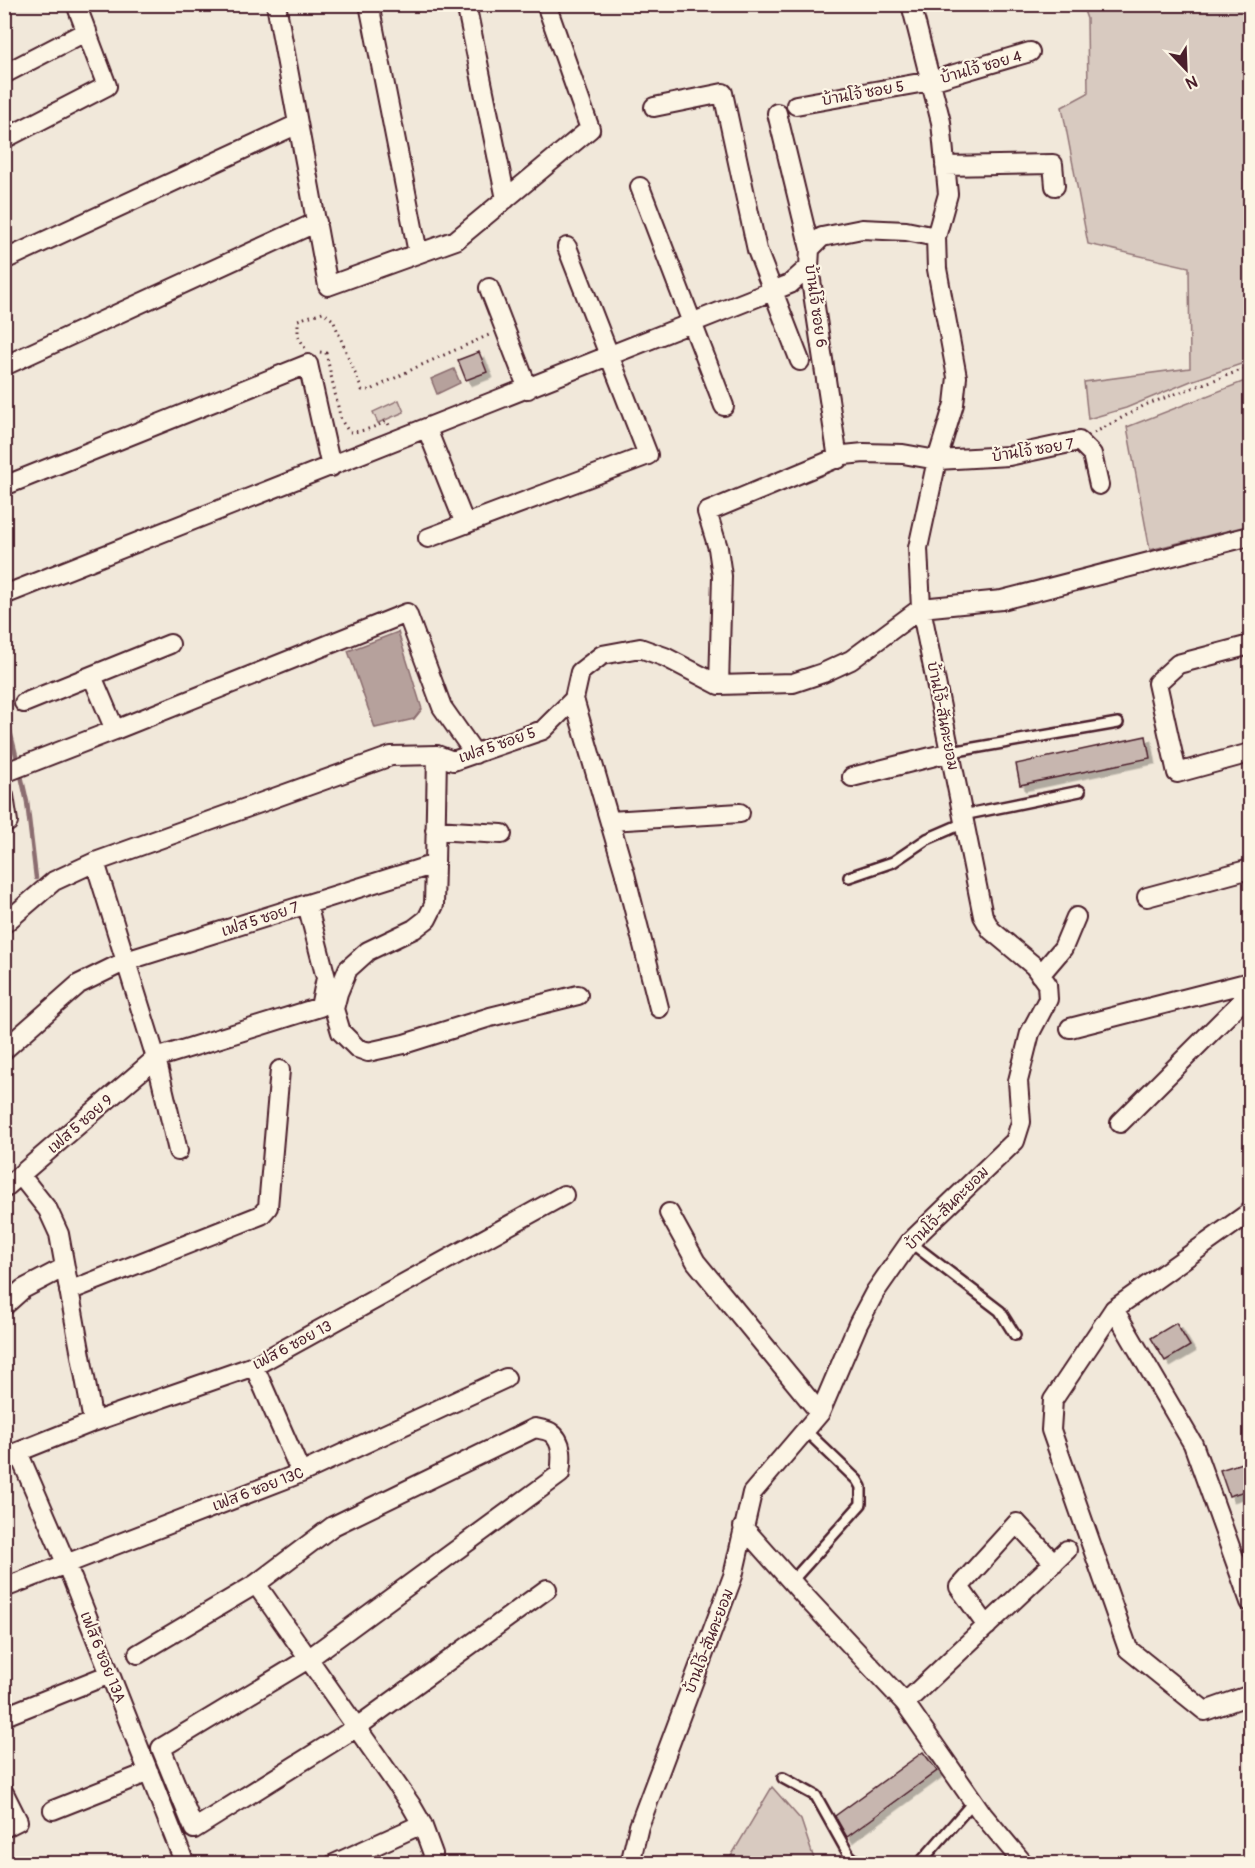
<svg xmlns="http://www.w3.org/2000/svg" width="1255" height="1868" font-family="Pangolin,'Playpen Sans Thai',sans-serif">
<defs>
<filter id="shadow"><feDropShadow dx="5.5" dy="5.5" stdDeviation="0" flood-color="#0004"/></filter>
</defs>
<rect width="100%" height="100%" fill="#f1e8da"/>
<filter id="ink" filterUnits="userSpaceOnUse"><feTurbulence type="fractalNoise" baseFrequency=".0167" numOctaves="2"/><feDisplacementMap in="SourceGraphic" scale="12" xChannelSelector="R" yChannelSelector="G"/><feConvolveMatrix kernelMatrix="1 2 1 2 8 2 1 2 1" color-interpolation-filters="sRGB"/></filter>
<g filter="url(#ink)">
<path fill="#d8cac0" stroke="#917476" stroke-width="1.5" d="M1082,5H1250V361L1191,381L1126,408L1088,419L1084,382L1190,368L1189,267L1088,244L1062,107L1088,93L1087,19Z
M1250,379V525L1150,550L1127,427Z
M399,400L404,412L378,423L373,412Z
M772,1787L801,1820L815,1862L837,1863H727Z"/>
<path fill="#b6a19c" stroke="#8b6d6f" stroke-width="1.5" d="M454,369L460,383L437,394L431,379Z
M398,632L422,709L414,719L375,728L348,651Z"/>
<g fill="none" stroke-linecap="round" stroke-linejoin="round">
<path stroke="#8b6d6f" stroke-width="4.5" d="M4,707L18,763
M20,771L27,802L36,878"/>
</g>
<path fill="#c7b6af" stroke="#4a1f2b" stroke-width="1.5" filter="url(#shadow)" d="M479,352L487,372L466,380L458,360Z
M1146,736L1150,758L1020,785L1016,764Z
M1176,1323L1190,1346L1165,1361L1151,1338Z
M1251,1460V1489L1229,1496L1220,1470Z
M923,1752L937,1771L847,1837L835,1816Z"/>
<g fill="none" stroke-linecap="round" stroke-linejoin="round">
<defs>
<path id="service" d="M951,752L1118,723
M963,815L1080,791
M849,877L893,862L927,839L964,823
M910,1242L1000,1311L1015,1335
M792,1581L861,1504V1487L857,1480L805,1430
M783,1778L816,1796L849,1855L859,1864
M919,1864L974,1801"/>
<path id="minor" d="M276,4L328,286L456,240L590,129L546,4
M369,4L418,253
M466,4L506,199
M4,74L87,31
M796,105L931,81L1030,52
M654,107L723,93L757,250L800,361
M777,113L810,249
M4,139L107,86L76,4
M945,166L1053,164L1055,186
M640,187L724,406
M4,260L298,124
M489,288L528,389
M4,366L317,222
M427,429L465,524
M838,459L809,267L810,249L822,237L862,229L906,231L936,237
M4,486L308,364L331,467
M428,538L648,455L567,247
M4,595L790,284L809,267
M921,608L1002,600L1250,536
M1250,645L1178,664L1157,683L1177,773L1250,753
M92,676L115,730L407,613L442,707L475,754
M719,685L722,576L718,548L707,512L844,455L864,453L903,454L937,460L1009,456L1079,441L1092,454L1099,485
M574,699L625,874L659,1008
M24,703L170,644
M4,773L115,730
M852,777L951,752
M4,796L8,822L4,824
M610,821L740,813
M435,830L502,834
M95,862L156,1058L178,1151
M435,864L434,905L427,919L414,929L368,951L348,969L338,993L334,1009L341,1032L357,1048L368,1052L404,1044L490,1017L578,995
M1147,897L1250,869
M4,924L54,881L95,862L391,756L437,755L453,761L543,730L574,699L580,672L602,655L640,648L665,657L719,685L793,683L823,673L851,660L921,608
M1040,975L1063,948L1076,917
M1070,1028L1250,982
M4,1050L79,984L126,961L435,864L437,755
M1120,1123L1250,993
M21,1176L48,1210L59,1234L93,1422
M4,1189L156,1058L320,1007L326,978L307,904
M1250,1212L1114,1309L1053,1400L1051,1430L1128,1649L1205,1711L1250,1695
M669,1213L696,1262L820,1413
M69,1291L261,1215L268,1207L280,1070
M4,1306L23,1289L65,1267
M1114,1309L1193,1444L1250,1602
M254,1366L301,1473
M18,1452L66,1563L185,1864
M4,1461L18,1452L93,1422L254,1366L564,1195
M743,1527L800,1591L905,1703L983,1815L1024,1864
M256,1584L411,1805L422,1824L433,1854L431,1864
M4,1588L301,1473L506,1378
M987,1626L959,1587L1017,1523L1054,1563
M138,1654L256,1584L333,1526L535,1428C539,1429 546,1430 550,1432C564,1441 562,1460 560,1474L308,1659L161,1748L194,1829L357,1727L547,1589
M905,1703L1067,1550
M5,1716L110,1674
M4,1793L18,1821L4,1828
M53,1810L149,1772
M334,1864L422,1824
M630,1864L639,1826L733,1576L752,1493L820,1413L858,1324L875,1292L910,1242L1015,1141L1021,1122L1018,1081L1030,1033L1048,999L1047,984L1034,966L991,930L983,916L921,608L918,548L937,460L954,404L957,377L937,269L936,237L948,194L941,122L911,4"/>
</defs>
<use href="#service" stroke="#4a1f2b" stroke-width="14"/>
<use href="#minor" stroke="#4a1f2b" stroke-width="22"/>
<path stroke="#4a1f2b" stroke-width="3" stroke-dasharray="1.5 4.5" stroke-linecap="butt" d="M305,348L298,336V320L323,312L333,320L362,390H371L417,367L489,335
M320,352L326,353L341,420L349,432C363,432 375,427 387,421L389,425
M1094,433L1145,405L1250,367"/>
<use href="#service" stroke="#fcf5e5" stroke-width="9"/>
<use href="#minor" stroke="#fcf5e5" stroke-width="18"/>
</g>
</g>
<g text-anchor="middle" stroke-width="4.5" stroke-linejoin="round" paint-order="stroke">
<g font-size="15" fill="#4a1f2b" stroke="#fcf5e5">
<text transform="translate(981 67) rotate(-16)" y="5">บ้านโจ้ ซอย 4</text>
<text transform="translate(863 93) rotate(-10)" y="5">บ้านโจ้ ซอย 5</text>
<text transform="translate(816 306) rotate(82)" y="5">บ้านโจ้ ซอย 6</text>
<text transform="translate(1033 450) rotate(-9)" y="5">บ้านโจ้ ซอย 7</text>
<text transform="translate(943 716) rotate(79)" y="5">บ้านโจ้-สันคะยอม</text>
<text transform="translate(497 745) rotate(-19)" y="5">เฟส 5 ซอย 5</text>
<text transform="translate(260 919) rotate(-18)" y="5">เฟส 5 ซอย 7</text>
<text transform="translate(80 1124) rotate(-41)" y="5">เฟส 5 ซอย 9</text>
<text transform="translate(947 1208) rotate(-45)" y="5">บ้านโจ้-สันคะยอม</text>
<text transform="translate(292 1345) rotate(-28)" y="5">เฟส 6 ซอย 13</text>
<text transform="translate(258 1489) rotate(-21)" y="5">เฟส 6 ซอย 13C</text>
<text transform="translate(709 1641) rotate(-69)" y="5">บ้านโจ้-สันคะยอม</text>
<text transform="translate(103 1657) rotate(68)" y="5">เฟส 6 ซอย 13A</text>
</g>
</g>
<rect width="1255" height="1868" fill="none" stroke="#fcf5e5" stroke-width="24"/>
<rect x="12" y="12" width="1231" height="1844" fill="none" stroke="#4a1f2b" stroke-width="2" filter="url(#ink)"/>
<g transform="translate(1186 69) rotate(157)" stroke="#fcf5e5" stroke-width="4.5" paint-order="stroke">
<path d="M0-4.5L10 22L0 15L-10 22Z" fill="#4a1f2b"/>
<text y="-9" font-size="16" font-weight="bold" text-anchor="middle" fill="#4a1f2b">N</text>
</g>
</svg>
